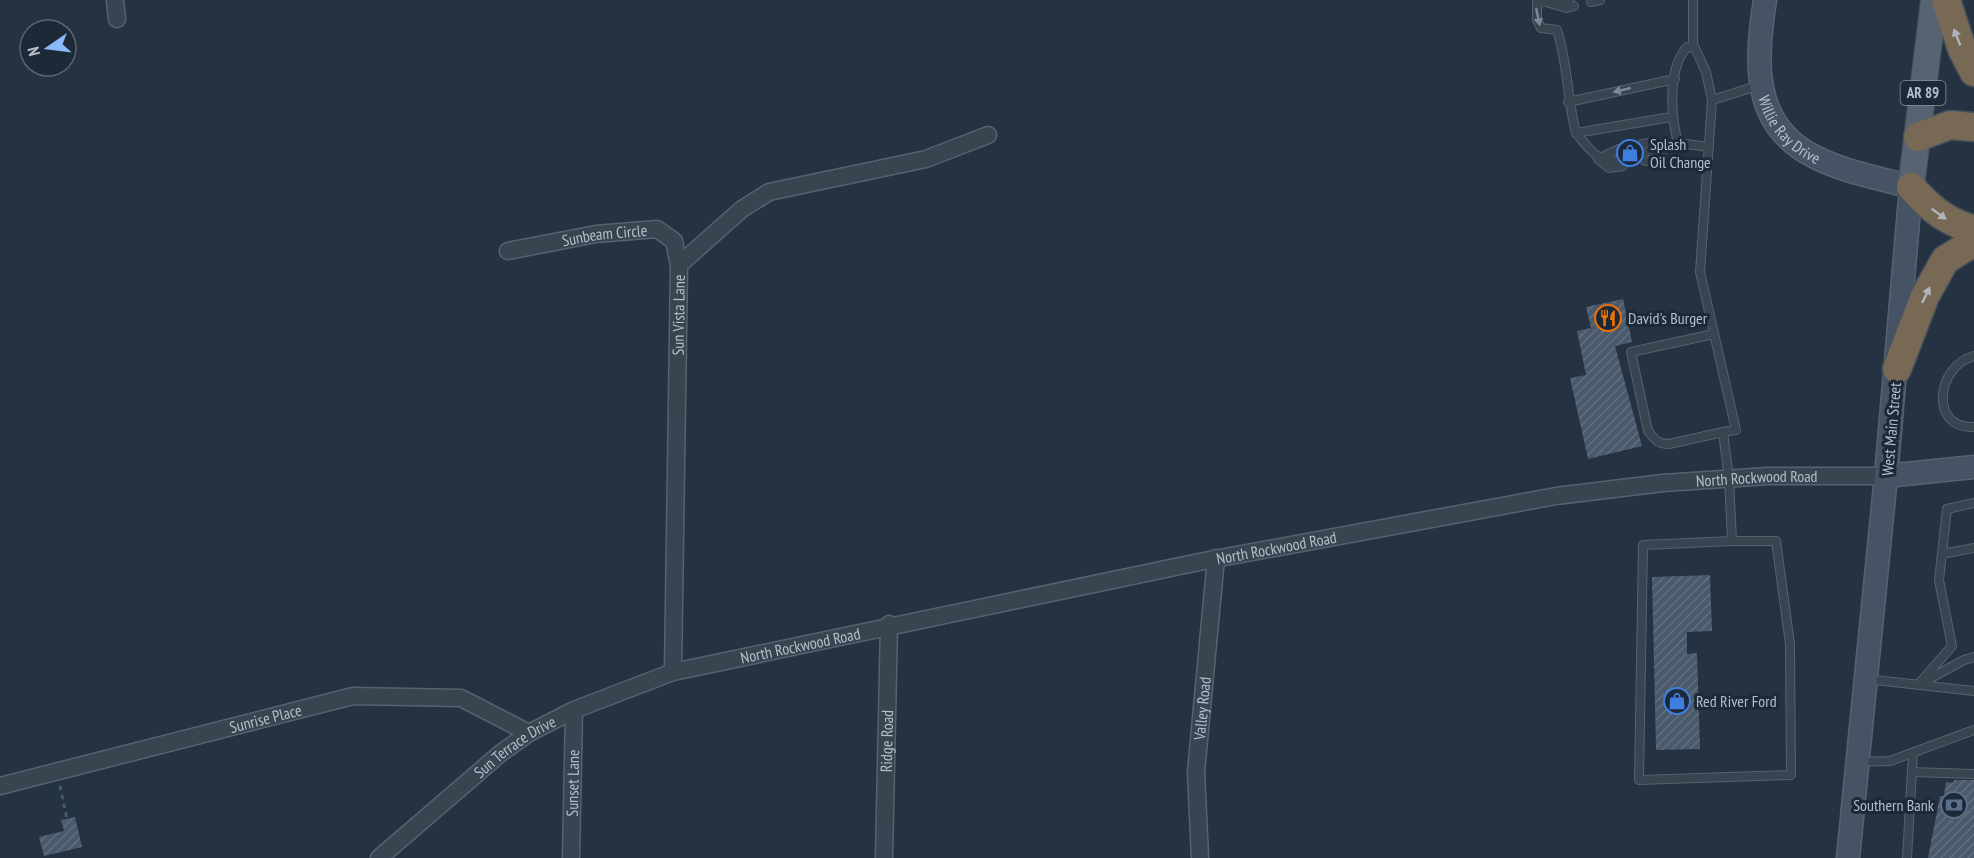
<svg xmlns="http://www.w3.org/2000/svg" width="1974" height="858" font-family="'PT Sans Narrow',sans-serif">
<defs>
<pattern id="building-hatch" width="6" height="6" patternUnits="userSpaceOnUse" patternTransform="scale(1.5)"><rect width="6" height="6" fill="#4a596b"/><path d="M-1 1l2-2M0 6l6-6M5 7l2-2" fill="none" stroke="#626f7f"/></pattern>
</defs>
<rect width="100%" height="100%" fill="#243242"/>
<path fill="url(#building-hatch)" d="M1623,299L1632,342L1615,346L1642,446L1588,459L1570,378L1586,375L1577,331L1591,328L1586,307Z
M1710,575L1712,631L1687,632V654L1697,653L1700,749L1656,750L1652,577Z
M1954,780H1974V858H1928L1940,796H1944L1946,782L1953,783Z
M75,817L82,847L44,856L39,837L64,831L61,820Z"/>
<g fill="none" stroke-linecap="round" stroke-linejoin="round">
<defs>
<path id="lane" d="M1550,0L1537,3V20L1541,28L1557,30C1568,63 1567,99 1576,133L1671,117
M1693,0V47
M1553,1L1569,0
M1546,2L1567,8L1574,6
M1591,2L1600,0
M1568,102L1675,79
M1576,133C1590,149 1598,165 1621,159
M1642,144L1651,143L1664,147L1659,159L1645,161
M1709,147L1678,143C1671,116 1667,69 1687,47L1695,48L1706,72L1712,100
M1619,149L1598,159L1609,168L1623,166
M1643,153L1678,143
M1714,334L1631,352L1648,431C1655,440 1658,444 1669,444L1723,432
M1974,356C1937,365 1928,429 1974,427
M1974,503L1947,509L1939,580L1952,646L1918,685L1964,660L1974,657
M1732,541H1776L1790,644L1791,775L1639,780L1643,545L1732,541L1729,479L1723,432L1736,430L1700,272L1712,100L1760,85
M1942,554L1974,548
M1866,679L1974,691
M1858,762L1890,761L1974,730
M1912,772L1974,774
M1907,858L1913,753"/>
<g id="street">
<path d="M115,0L117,19"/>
<path id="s1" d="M508,251L596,234L657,229L674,241L679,265"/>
<path id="s2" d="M673,672L679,265L742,209L769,192L926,159L988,135"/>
<path id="s3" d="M0,786L353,696L461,698L529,733"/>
<path id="s4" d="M379,858L501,753L529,733L574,710L673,672L1204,561L1556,496L1663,483L1768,476H1886"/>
<path id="s5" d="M571,858L574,710"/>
<path id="s6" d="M884,858L889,624"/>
<path id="s7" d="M1200,858L1196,772L1216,558"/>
</g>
<g id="secondary">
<path id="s8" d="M1765,0C1756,60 1750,125 1815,157C1844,172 1880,178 1911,187L1886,476L1848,858"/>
<path d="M1886,476L1974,467"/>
</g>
<path id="primary" d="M1911,187L1934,0"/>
<path id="highway" d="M1946,0L1962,49L1974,72
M1918,137L1950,125L1974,127
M1911,187C1932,210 1944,220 1974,230
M1897,369L1925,296L1945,260L1974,242"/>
</defs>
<use href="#lane" stroke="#56626f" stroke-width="10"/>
<use href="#street" stroke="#56626f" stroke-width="19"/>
<use href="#secondary" stroke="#56626f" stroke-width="25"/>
<use href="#primary" stroke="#424d5a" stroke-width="28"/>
<use href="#highway" stroke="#434f5c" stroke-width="31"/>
<path stroke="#455d5f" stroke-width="3" stroke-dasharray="4.5 4.5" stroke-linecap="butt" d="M60,786L67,819"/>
<use href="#lane" stroke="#394451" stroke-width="8"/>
<use href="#street" stroke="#394451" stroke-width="16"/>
<use href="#secondary" stroke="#465364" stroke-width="22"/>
<use href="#primary" stroke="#576371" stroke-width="26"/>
<use href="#highway" stroke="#786955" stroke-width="28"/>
</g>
<defs><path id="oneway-solid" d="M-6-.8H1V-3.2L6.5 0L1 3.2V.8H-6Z" transform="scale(1.5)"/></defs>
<g fill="#7d8895">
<use href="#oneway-solid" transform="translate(1538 17) rotate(78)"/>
<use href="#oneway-solid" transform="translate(1622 90) rotate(167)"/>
</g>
<g fill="#afb6c0">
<use href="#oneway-solid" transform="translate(1957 37) rotate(-111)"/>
<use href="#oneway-solid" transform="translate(1939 214) rotate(36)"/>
<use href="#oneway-solid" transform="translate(1926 295) rotate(-64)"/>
</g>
<defs>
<symbol id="shop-ring" viewBox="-11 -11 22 22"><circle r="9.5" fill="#1d2936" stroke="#3f7fe0" stroke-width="1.5"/><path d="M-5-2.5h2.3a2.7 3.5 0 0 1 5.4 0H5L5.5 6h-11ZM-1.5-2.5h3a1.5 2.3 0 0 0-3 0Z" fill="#3f7fe0"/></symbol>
<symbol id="restaurant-ring" viewBox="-11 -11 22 22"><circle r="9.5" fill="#1d2936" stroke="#e8710a" stroke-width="1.5"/><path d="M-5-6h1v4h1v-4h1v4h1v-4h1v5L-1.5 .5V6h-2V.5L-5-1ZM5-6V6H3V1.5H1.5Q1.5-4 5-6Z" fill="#e8710a"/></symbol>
<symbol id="bank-ring" viewBox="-11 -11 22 22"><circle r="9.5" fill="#1d2936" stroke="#5c6f8a" stroke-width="1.5"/><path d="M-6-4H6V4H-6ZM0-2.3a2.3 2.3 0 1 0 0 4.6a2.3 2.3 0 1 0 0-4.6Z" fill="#5c6f8a"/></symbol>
</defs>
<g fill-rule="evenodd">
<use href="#shop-ring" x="1615" y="138" width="30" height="30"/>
<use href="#restaurant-ring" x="1593" y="303" width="30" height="30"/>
<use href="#shop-ring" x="1662" y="686" width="30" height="30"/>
<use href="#bank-ring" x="1939" y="790" width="30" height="30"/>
</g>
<g text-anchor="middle" stroke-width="6" stroke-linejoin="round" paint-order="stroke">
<rect fill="#1d2936" stroke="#87929f" stroke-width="1.5" x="1900.5" y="81" width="45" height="24" rx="4.5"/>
<g font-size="15" font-weight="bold" fill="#b5bfcc">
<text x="1923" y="98">AR 89</text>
</g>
<g font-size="16" fill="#b5bfcc" stroke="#1d2936">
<text dy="6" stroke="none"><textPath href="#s8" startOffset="140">Willie Ray Drive</textPath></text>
<text dy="6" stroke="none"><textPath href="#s1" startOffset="98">Sunbeam Circle</textPath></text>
<text dy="6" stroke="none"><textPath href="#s2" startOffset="357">Sun Vista Lane</textPath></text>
<text transform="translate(1891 429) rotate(-85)" y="6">West Main Street</text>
<text dy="6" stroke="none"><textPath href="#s4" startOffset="1454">North Rockwood Road</textPath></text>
<text dy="6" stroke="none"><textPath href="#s4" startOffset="968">North Rockwood Road</textPath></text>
<text dy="6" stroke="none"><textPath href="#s4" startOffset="482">North Rockwood Road</textPath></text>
<text dy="6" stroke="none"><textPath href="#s7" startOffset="150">Valley Road</textPath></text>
<text dy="6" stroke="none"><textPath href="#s3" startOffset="274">Sunrise Place</textPath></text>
<text dy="6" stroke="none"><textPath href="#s6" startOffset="117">Ridge Road</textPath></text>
<text dy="6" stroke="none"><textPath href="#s4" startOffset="176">Sun Terrace Drive</textPath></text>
<text dy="6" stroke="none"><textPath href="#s5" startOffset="75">Sunset Lane</textPath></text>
</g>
<g font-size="16" fill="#b5bfcc" stroke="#1d2936" text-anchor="start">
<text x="1650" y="150">Splash<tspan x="1650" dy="18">Oil Change</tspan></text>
<text x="1628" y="324">David's Burger</text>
<text x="1696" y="707">Red River Ford</text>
<text x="1934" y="811" text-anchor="end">Southern Bank</text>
</g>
</g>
<g transform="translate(48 48) rotate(256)"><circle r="28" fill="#1d2936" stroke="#5a6572" stroke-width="1.5"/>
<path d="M0-4.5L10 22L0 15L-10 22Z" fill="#89bafd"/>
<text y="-9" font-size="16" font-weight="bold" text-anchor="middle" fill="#b5bfcc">N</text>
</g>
</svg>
